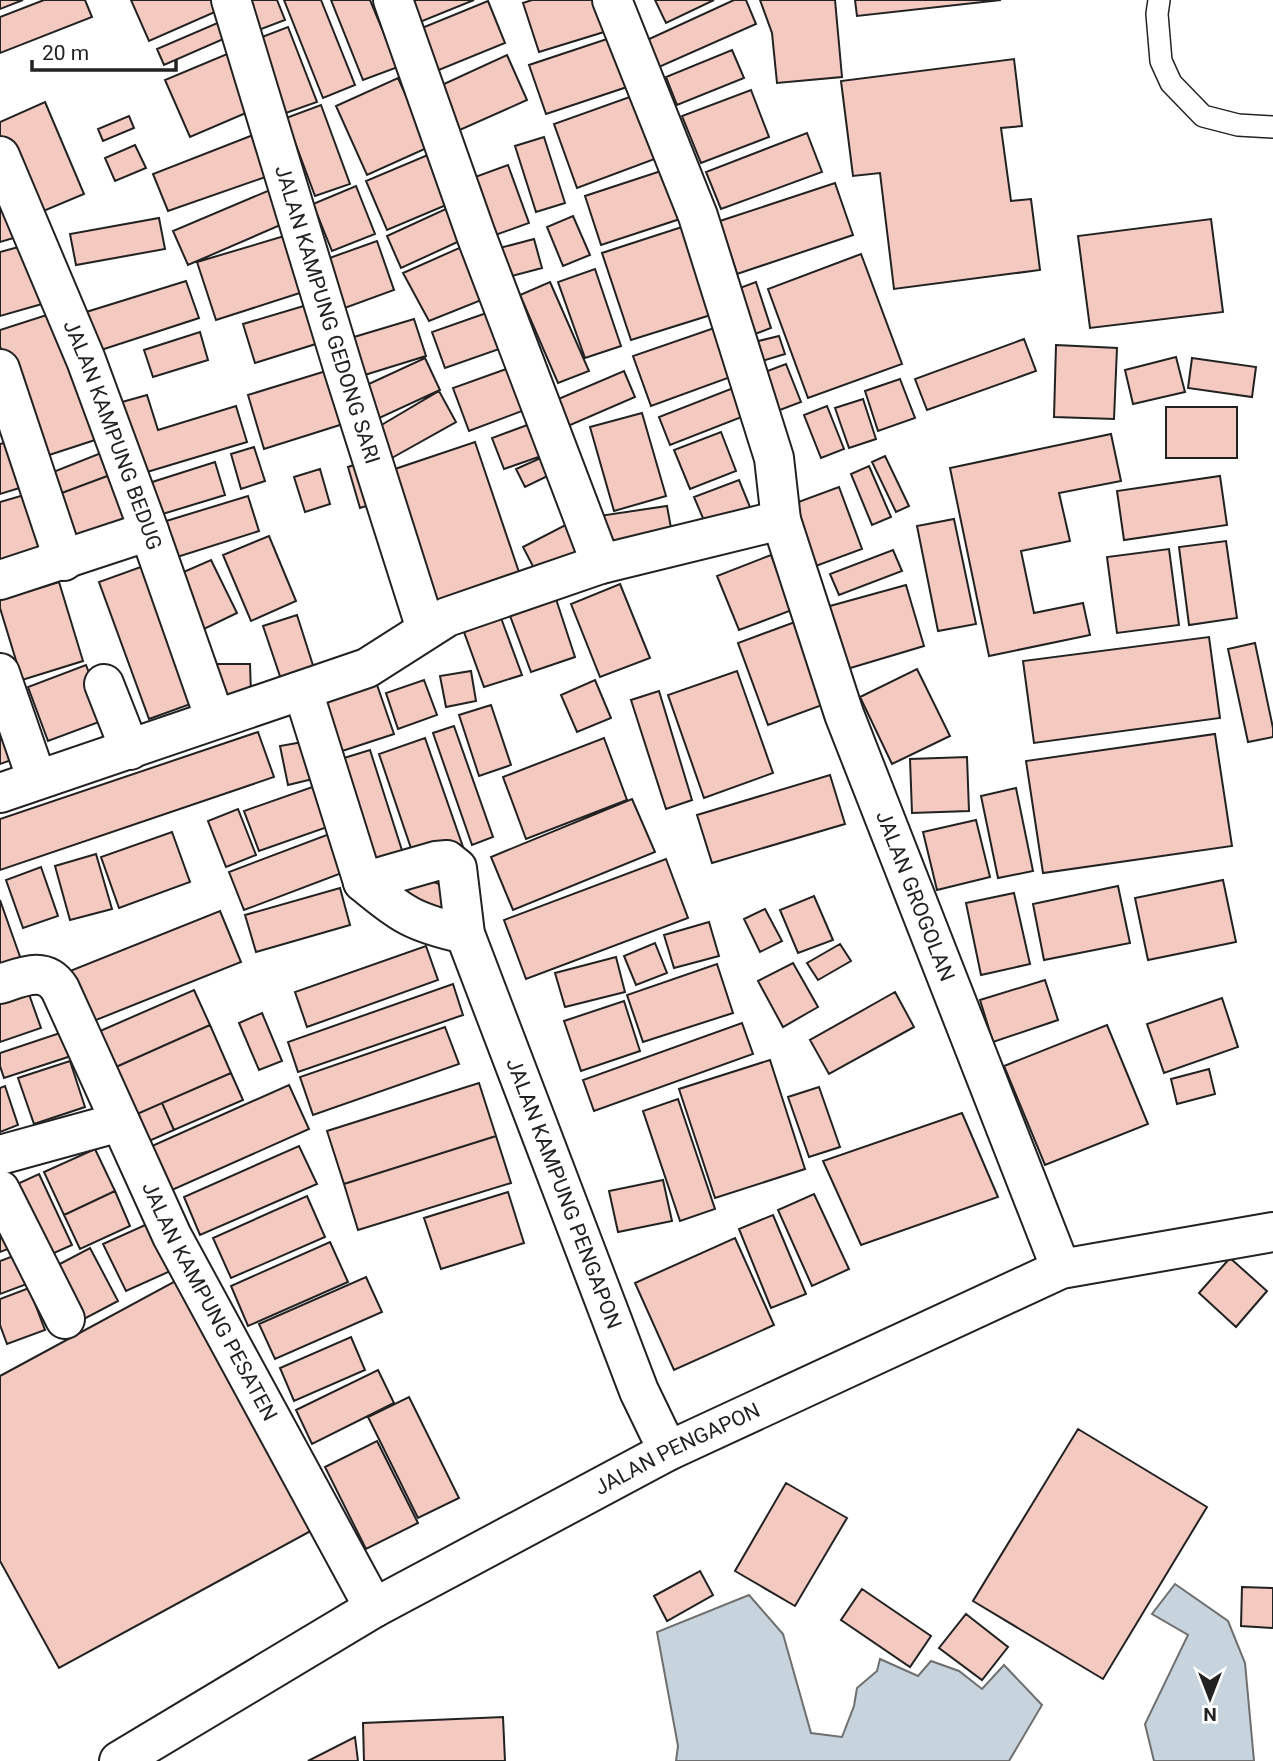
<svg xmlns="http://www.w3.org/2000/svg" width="1273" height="1761" font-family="Roboto,sans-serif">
<rect width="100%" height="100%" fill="#fff"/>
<path fill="#c7d3dd" stroke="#6f6f6f" stroke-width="2" d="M1175,1584L1228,1621L1245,1663L1254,1761H1154L1145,1724L1188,1635L1152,1614Z
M749,1595L783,1634L811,1733L842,1737L854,1706L857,1688L877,1671L880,1659L918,1676L931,1661L959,1671L982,1689L1004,1665L1042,1705L1009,1761H676L678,1746L657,1632Z"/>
<path fill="#f3c9c0" stroke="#222" stroke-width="2" d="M0,0H23L0,9Z
M44,0H85L92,17L0,53V17Z
M131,0H221L224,8L149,41Z
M244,0H277L285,20L256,31Z
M284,0H321L355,85L323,98Z
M331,0H370L398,67L363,80Z
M406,0H474L415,24Z
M532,0H593L604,32L539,52L523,3Z
M655,0H714L666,23Z
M734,0H746L756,24L659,67L647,40Z
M760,0H835L842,77L777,83L772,33Z
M855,0H1001L857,16Z
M488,1L505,43L429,74L412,32Z
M222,21L228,37L164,65L157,49Z
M288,27L317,102L283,114L254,40Z
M610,38L627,87L546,114L529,65Z
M239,49L262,106L190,137L165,80Z
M732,50L744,78L677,105L666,77Z
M507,55L527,100L453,133L433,89Z
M1014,59L1022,126L1001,128L1011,201L1031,199L1040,270L894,289L880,173L853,176L841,81Z
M398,78L429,147L367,175L336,106Z
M751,90L769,137L701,163L682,116Z
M638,94L660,157L577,188L554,124Z
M45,102L84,194L34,215L0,135V122Z
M321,105L350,184L315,196L286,118Z
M129,116L134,128L103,141L98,129Z
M261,132L274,174L168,211L153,174Z
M807,133L822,172L721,209L706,172Z
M544,137L565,203L536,212L515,146Z
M135,145L146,168L115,181L105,158Z
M430,154L451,203L387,230L366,181Z
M508,165L529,223L484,239L464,181Z
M670,168L686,217L601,245L585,196Z
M0,173L20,236L0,242Z
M835,183L853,235L737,274L720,221Z
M356,186L375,234L332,251L313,204Z
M270,190L285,223L188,265L173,231Z
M450,207L464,239L401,268L387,236Z
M573,216L590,255L563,266L547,227Z
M159,218L165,249L76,265L70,234Z
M1211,219L1223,312L1090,328L1078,236Z
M688,225L717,313L631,340L602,253Z
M291,234L309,290L216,320L197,262Z
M534,239L542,268L504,278L496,249Z
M377,241L394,290L342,309L324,260Z
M33,243L49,302L0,316V252Z
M466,245L484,299L429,321L403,273Z
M861,254L902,364L808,398L768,289Z
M595,269L621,346L585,358L558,282Z
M186,281L199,318L95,352L83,313Z
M550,282L589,371L558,383L520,295Z
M756,282L771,328L744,338L729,292Z
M307,305L319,343L255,363L243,324Z
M492,311L505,347L445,368L432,332Z
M56,312L98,439L37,459L0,346V330Z
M414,319L426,356L355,378L344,340Z
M720,326L736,375L651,406L633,356Z
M200,332L208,360L153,377L144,350Z
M779,336L785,354L752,364L746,344Z
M1024,339L1036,371L927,410L915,379Z
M1056,345L1117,348L1114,419L1054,417Z
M1176,357L1185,392L1133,404L1125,370Z
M425,358L440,390L375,420L360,388Z
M1192,358L1256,367L1252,397L1188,388Z
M523,363L538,405L469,431L453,388Z
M786,364L801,402L772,413L757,375Z
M326,371L343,424L264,449L248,395Z
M624,371L635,397L568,426L556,400Z
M900,379L915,418L878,431L865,391Z
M746,383L757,411L670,445L659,417Z
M439,391L456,422L390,459L373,430Z
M147,395L158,430L236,406L247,442L137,475L115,404Z
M863,399L876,439L849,448L835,408Z
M827,406L844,449L821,458L804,415Z
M1166,407H1237V458H1166Z
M642,413L666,496L614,511L590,427Z
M538,421L550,453L504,469L492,438Z
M721,432L736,471L690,489L674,450Z
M1111,434L1121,481L1059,493L1070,541L1021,551L1034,613L1083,603L1090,635L989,656L950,468Z
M14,440L29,485L0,494V444Z
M475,442L522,581L435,609L389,471Z
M254,447L265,481L241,489L231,454Z
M554,452L562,469L525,487L516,469Z
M101,453L110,475L51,497L43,476Z
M885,456L909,506L896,512L872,462Z
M366,461L379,502L360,508L348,467Z
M215,462L225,495L156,516L146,484Z
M869,466L891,517L872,525L851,474Z
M320,469L330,504L305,512L294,477Z
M110,475L129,523L67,547L51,497Z
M1220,476L1227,525L1124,540L1117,491Z
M739,480L752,512L708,530L694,497Z
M839,487L862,549L805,570L782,508Z
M31,493L48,550L0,569V502Z
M248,496L259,531L174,558L163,522Z
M667,506L673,539L604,550L599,516Z
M577,519L594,551L539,578L523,547Z
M954,519L976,624L938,631L917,526Z
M269,536L296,601L251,621L223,555Z
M1226,541L1237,618L1189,625L1179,547Z
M1169,549L1179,625L1117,633L1107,557Z
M893,550L902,571L839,595L830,574Z
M771,555L792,610L739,630L717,576Z
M211,560L237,613L204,629L179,574Z
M149,564L199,701L149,719L99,582Z
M59,582L83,661L22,680L0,608V600Z
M620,584L650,658L600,677L571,604Z
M906,585L924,646L837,672L819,609Z
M556,599L575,657L531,672L509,613Z
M297,615L318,681L285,691L263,626Z
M501,618L522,675L484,687L464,632Z
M803,619L833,701L768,725L738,643Z
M1209,637L1220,718L1034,743L1023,661Z
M1255,643L1273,728V737L1248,742L1228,649Z
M207,664H250L251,694L208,695Z
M86,665L107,719L48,741L28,687Z
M917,669L950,736L892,764L860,697Z
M471,671L476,701L446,707L440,676Z
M737,671L773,773L704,798L668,695Z
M424,680L437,715L398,729L386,693Z
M595,680L611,718L577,732L561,695Z
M376,682L394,734L327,756L310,703Z
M659,691L692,800L666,809L631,700Z
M491,705L511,765L479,776L459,715Z
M0,714L17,758L0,764Z
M454,726L493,837L472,845L433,733Z
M258,732L274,777L0,870V819Z
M1215,734L1232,846L1043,873L1026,761Z
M425,738L463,847L416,863L379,754Z
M604,738L627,800L526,839L503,777Z
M314,740L321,777L288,785L280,746Z
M370,750L407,866L368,878L331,762Z
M967,757L969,811L912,813L910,759Z
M830,775L845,824L712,863L697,815Z
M321,784L336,824L259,851L244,811Z
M1016,788L1033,871L998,878L981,796Z
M632,799L655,852L513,910L491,857Z
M238,809L256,855L226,867L208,821Z
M976,820L990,877L937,890L923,832Z
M340,830L355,868L244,910L229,872Z
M172,832L190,882L119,908L101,857Z
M96,854L112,909L70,920L55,866Z
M666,859L688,918L526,979L504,920Z
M41,867L58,916L23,928L6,880Z
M409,872L454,890L441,921L396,902Z
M1223,880L1236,942L1148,960L1135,898Z
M1118,886L1130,943L1044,960L1033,904Z
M340,888L350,925L256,952L245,915Z
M1014,893L1030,964L981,975L966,903Z
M814,896L833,940L798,953L780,910Z
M0,900L24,968L0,976Z
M765,909L782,941L760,952L744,919Z
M220,911L241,962L86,1024L65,973Z
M709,922L719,956L674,968L664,935Z
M655,943L667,973L636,985L624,956Z
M840,944L851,961L818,980L807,963Z
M426,946L438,980L307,1027L295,992Z
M616,957L625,992L565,1007L555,973Z
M793,963L818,1007L783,1027L758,981Z
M717,964L733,1013L643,1042L627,995Z
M1045,980L1058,1020L993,1042L980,1000Z
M25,983L41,1028L0,1042V991Z
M453,984L463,1015L298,1072L288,1042Z
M194,990L210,1025L107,1071L91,1035Z
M895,992L914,1027L829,1074L810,1040Z
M1222,998L1238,1047L1164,1073L1147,1024Z
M624,1001L640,1051L581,1071L564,1021Z
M262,1013L282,1061L259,1070L239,1023Z
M742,1023L753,1054L594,1111L583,1080Z
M210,1025L231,1073L128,1118L107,1071Z
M1107,1025L1148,1124L1045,1165L1004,1066Z
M445,1027L459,1064L313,1115L300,1077Z
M63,1032L71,1056L4,1078L0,1066V1053Z
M770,1060L805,1169L715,1198L679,1089Z
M70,1061L85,1107L34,1124L18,1078Z
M1209,1069L1215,1094L1177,1104L1171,1079Z
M231,1073L243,1100L174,1130L162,1103Z
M479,1083L496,1136L344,1184L327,1131Z
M289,1085L309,1129L163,1194L143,1150Z
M5,1086L18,1125L0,1132V1088Z
M819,1087L840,1147L809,1157L788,1097Z
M678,1099L715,1209L680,1221L643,1111Z
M162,1103L174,1130L140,1145L128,1118Z
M962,1113L998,1197L861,1245L823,1161Z
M496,1136L511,1183L358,1230L344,1184Z
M299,1146L317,1184L200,1235L184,1197Z
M95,1149L115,1191L64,1215L44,1172Z
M39,1174L72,1245L45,1257L13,1186Z
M663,1180L672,1221L618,1232L609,1191Z
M115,1191L130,1226L80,1249L64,1215Z
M508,1192L524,1243L441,1269L424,1218Z
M814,1194L849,1269L812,1286L778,1210Z
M307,1196L325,1237L231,1278L213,1238Z
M0,1206L18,1245L0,1252Z
M773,1215L806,1294L771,1308L739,1229Z
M154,1221L177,1268L126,1291L103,1244Z
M735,1238L774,1325L674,1370L635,1283Z
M330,1242L348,1282L248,1326L231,1286Z
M90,1248L118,1301L84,1319L56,1266Z
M24,1252L35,1281L0,1294V1261Z
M1230,1258L1267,1291L1236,1327L1199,1293Z
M366,1277L382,1312L275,1359L259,1324Z
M181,1278L318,1527L59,1668L0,1561V1376Z
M29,1288L45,1330L7,1344L0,1325V1299Z
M351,1337L365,1370L294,1401L280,1368Z
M378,1370L394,1403L312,1444L296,1410Z
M409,1397L459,1498L418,1518L368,1417Z
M1078,1429L1207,1507L1103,1679L973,1601Z
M377,1441L418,1523L366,1549L325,1467Z
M786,1483L847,1518L795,1606L735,1571Z
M700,1571L713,1595L667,1621L654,1596Z
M1242,1587L1273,1588V1628L1241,1626Z
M862,1589L931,1636L910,1667L841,1620Z
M966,1614L1008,1647L982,1680L939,1648Z
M503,1717L505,1761H364L363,1723Z
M355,1737L358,1761H308Z"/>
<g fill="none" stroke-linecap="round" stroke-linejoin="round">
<defs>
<path id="service" d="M1159,0L1157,14L1161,61L1171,83L1203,116L1238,125L1273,127"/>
<g id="minor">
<path id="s1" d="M231,0L344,371L426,629"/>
<path d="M393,0L476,235L601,564"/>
<path id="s2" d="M612,0L698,216L774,458L781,520L844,714L1061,1269"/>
<path id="s3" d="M0,156L86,360L149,531L215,719"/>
<path d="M0,369L64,561"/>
<path d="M0,580L149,531"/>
<path d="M0,673L37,780"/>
<path d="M104,684L130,750"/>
<path d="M303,691L363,882"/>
<path d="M0,793L367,668L447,617L601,564L781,520"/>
<path id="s4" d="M363,882L436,861L447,860L457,868L465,934L639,1391L668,1451"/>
<path d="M363,882C402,915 415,923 465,934"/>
<path id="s5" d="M0,984C22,977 45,965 60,989L172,1236L374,1608"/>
<path d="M0,1155L120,1122"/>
<path d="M0,1190L65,1319"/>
</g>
<g id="trunk">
<path id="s6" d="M119,1761L374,1608L668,1451L1061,1269L1273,1232"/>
</g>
</defs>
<use href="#service" stroke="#222" stroke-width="24"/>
<use href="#minor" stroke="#222" stroke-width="42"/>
<use href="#trunk" stroke="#222" stroke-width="42"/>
<use href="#service" stroke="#fff" stroke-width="21"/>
<use href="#minor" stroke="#fff" stroke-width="38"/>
<use href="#trunk" stroke="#fff" stroke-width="38"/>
</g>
<g text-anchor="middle" stroke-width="5" stroke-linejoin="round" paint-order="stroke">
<g font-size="21" fill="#222" stroke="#fff">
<text dy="7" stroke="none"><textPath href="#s1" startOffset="329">JALAN KAMPUNG GEDONG SARI</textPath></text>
<text dy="7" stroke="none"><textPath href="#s3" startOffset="301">JALAN KAMPUNG BEDUG</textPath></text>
<text dy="7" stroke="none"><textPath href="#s2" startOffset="948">JALAN GROGOLAN</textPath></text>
<text dy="7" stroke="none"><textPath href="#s4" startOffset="444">JALAN KAMPUNG PENGAPON</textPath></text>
<text dy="7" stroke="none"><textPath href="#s5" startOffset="413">JALAN KAMPUNG PESATEN</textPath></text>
<text dy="7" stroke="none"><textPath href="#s6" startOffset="640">JALAN PENGAPON</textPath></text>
</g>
</g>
<g transform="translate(1210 1698) rotate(180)" stroke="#ffffff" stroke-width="5" paint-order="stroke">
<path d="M0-5L12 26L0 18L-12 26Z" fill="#222222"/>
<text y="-10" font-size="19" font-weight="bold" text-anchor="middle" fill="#222222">N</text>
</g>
<path d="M32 60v10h144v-10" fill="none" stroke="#222222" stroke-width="3.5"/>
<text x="42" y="60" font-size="21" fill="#222222" stroke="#ffffff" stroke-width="5" paint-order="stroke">20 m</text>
</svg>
